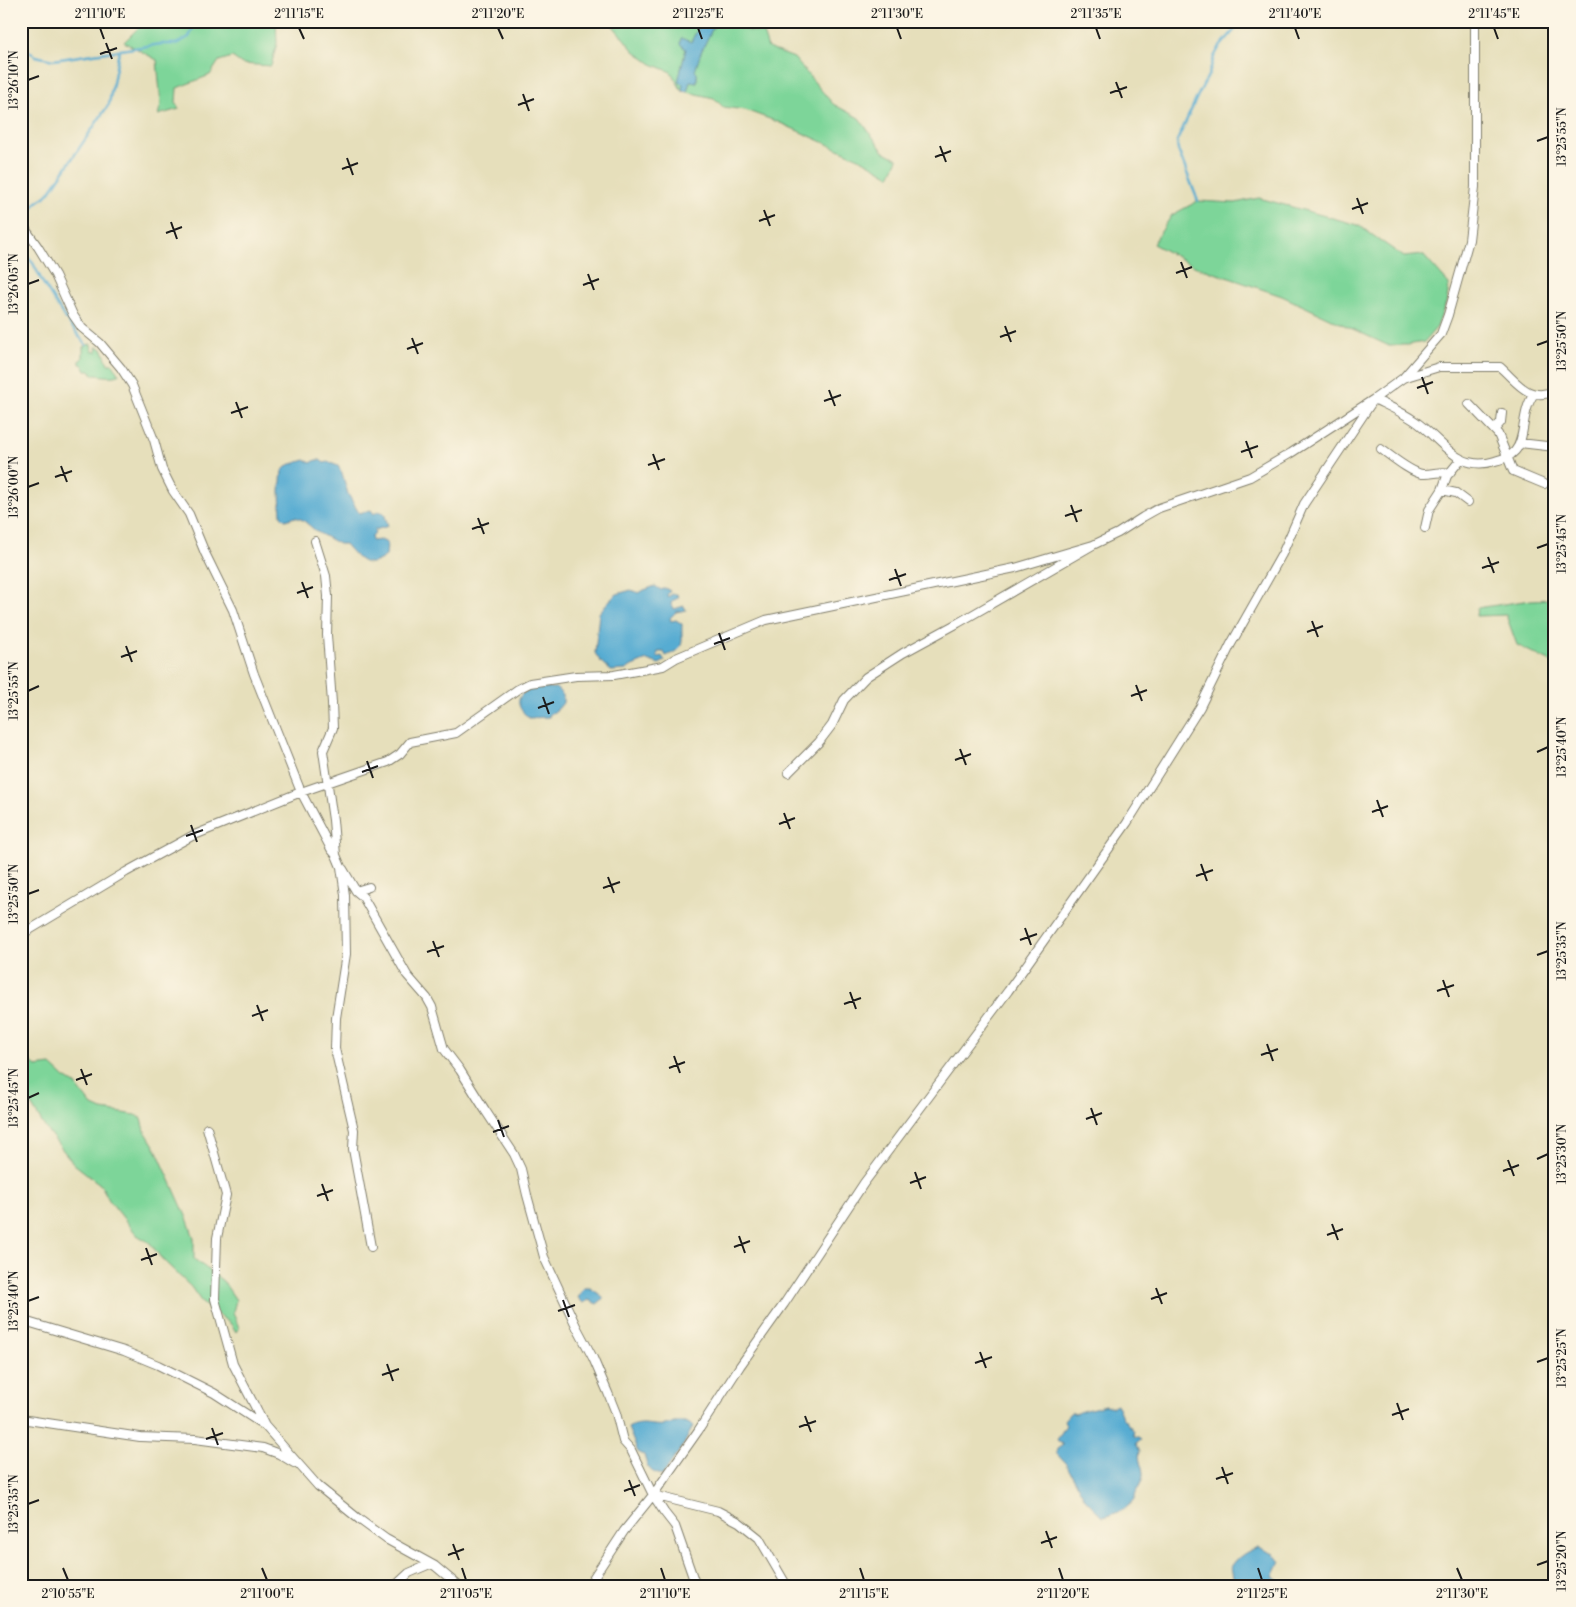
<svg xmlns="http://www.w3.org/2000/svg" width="1576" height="1607" font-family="'Libre Bodoni',serif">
<rect width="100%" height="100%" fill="#fcf5e5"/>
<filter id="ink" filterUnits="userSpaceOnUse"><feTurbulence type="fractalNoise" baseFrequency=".02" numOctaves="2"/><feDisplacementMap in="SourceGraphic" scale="10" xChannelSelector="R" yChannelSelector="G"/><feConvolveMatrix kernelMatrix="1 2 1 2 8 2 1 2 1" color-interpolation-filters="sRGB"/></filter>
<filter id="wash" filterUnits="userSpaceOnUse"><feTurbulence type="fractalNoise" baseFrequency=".0096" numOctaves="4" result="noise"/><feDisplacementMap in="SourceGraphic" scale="20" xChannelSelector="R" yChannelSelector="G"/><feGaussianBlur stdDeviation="1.12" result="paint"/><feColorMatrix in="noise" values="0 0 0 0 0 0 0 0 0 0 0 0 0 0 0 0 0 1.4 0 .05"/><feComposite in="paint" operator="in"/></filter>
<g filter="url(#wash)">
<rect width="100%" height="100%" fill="#e6dfbb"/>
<path fill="#7dd599" stroke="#4c785a" d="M145,21H276L277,43L271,66L242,64L232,57L219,61L210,75L177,88L176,103L179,109L158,115L161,104L157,60L124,42Z
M609,21H702L691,42L680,44L686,49L678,82L683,84L682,91L671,72L652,64L634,51Z
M716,21H737L740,29L763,33L768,48L794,58L833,104L859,118L883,151L898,159L890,176L861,159L778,122L745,110L723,107L714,98L687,92L690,81L697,82V74L694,71L701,52Z
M1259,198L1358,225L1404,257L1423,255L1449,284L1447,300L1437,327L1424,342L1407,345H1387L1282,296L1194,266L1153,244L1172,215L1198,201L1235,203Z
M91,344L92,351L97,352L96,347H99L103,350L108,364H113L119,375C109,378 102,375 93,375L91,371H86L83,365L80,364V360L83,357V347L86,345Z
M1555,599V664L1517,645L1506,615L1476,616L1477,608L1531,600Z
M21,1050L36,1067L51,1065L65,1078L75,1084L91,1105L102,1110L136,1115L142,1119L145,1131L156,1149L187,1218L194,1238V1259L223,1281L236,1300L233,1312L239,1328L236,1332L231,1324L203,1304L191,1287L161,1258L150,1243L137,1235L109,1200L101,1185L74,1164L46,1129L21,1088Z"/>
<path fill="#56acd2" stroke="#396477" d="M702,21H716L701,52L695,71L697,73V82L690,81L687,92L682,91L683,84L678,82L686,49L680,44L681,38L691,42Z
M305,460L311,463L316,460H320L324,463L328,462L338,466L342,473L348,494L359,513L371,510L374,514L378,511L384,513L388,526L375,530L374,535L371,536L372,541L381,540L387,543L386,556C366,571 359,560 345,544H339L317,532L303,520L295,517L285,520L281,516L280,491L282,471L288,465Z
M655,586L661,590L665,588L670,591L667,595L668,597L672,594H677L678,598L672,601L671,604L674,609L684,606L686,610L676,612L670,618L671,621L676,620L682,624C681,643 687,647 666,656L664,652H658L657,657L662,656L665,661L659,664L647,660L632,666L626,670L611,671L600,661L595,653L599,613L608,602L617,594L631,590L639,593L644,590Z
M531,688H556L563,695V703L556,711L550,714L549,717L529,718C515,706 515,696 531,688Z
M584,1288H590C595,1292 599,1293 604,1298L597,1304L589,1300L583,1303L578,1298Z
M1104,1405L1113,1407L1117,1405L1122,1417L1134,1431L1133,1434L1135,1437H1138L1141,1439L1136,1443L1140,1451C1137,1459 1143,1467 1143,1475C1143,1484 1134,1490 1135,1499C1129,1508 1114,1515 1103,1517L1085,1499L1066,1464L1056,1453L1057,1449L1063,1445L1057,1440L1066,1425L1064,1420L1071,1412L1075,1414C1083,1409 1095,1409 1104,1405Z
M674,1422H686L693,1426L684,1444L662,1476C649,1471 648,1469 644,1455L638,1452L628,1428C644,1418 656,1431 674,1422Z
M1258,1547L1274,1554L1280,1562L1273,1577L1280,1582L1281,1586H1236L1234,1582L1231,1567C1238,1556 1246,1552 1258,1547Z"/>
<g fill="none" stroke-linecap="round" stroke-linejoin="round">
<path stroke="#56acd2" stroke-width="2.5" d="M23,21L28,51L36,56L53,60L161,44H176L189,37L193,28V21
M1198,201L1178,150L1177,141L1198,95L1209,74L1214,57L1219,48L1242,21
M22,220C33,214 29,211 35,204C39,200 45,198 49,193L109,104L119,51
M21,250L33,263L43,283L63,315L86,345"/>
</g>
</g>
<g filter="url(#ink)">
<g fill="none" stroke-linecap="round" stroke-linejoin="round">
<defs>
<path id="minor" d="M21,223L38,247L55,275L73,315L82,328L100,343L121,368L132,385L154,440L162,469L173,491L189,514L205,553L233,610L254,674L301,792L331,849L336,855L341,867L345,895L346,954L336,1018L335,1049L354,1130L353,1149L371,1247
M1403,378L1439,367H1500C1518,383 1528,402 1555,391
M1469,404L1498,434L1513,471L1544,484
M1494,430L1501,422L1502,413
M1520,443L1555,447
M1381,449C1391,456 1410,472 1422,474C1432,475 1441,470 1450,473
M1442,490L1456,493L1468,502
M1425,528L1429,510L1442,490L1447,476L1461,459
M315,541L326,576L328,596L327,635L332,703L333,728L323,751L333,820L336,855
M788,773L819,742L832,725L844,700L866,677L903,653L958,623L1093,545L1118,533L1143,517L1159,508L1250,477L1291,453L1374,399C1388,406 1402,412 1415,421C1442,439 1457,473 1495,461C1502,459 1510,457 1515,451C1526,439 1521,411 1534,394
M343,869L356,891L363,897L407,975L427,998L432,1007L444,1049L460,1070L485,1110L514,1154L521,1169L527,1195L544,1257L577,1328L593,1358L608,1393L616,1413L623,1441L631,1450L653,1495L664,1512L675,1526L696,1586
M356,891L369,887
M21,935L126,872L192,836L301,792L388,762L400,754L410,742L456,733L518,689L530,683L576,676L614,675L663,666L676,658L766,620L1015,568L1093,545
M207,1128L226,1195L217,1238L215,1299L233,1364L264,1424
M21,1320L124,1351L158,1365L214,1393L265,1426L318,1486L360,1520L386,1539L435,1566L459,1586
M21,1419L140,1437L195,1439L263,1448L279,1454L294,1463
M653,1495L718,1511L739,1522L759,1538L787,1586
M395,1586L409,1573L430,1564
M588,1586L624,1531L653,1495L698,1431L740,1366L784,1304L864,1183L1008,991L1127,823L1200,707L1231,644L1282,554L1304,504L1374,399L1403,378L1441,334L1448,315L1469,240L1475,187V21"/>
</defs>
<use href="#minor" stroke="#817e6c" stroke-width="10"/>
<use href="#minor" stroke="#fff" stroke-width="8"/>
</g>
</g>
<path fill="none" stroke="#1c1c1c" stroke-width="2" d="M100,28L104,39M299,28L304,39M498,28L503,39M698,28L702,39M897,28L901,39M1096,28L1100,39M1295,28L1299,39M1494,28L1498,39M106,43L112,59M100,54L117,48M28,80L39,76M1116,82L1122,98M1110,93L1127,87M523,94L529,111M518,105L534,99M1537,141L1548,137M940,146L946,162M935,157L951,151M347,158L353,175M342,169L358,163M1357,198L1363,214M1352,209L1368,203M764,210L770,226M759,221L775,215M171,222L177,239M166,233L182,227M1181,262L1187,278M1176,273L1192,267M588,274L594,290M28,284L39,280M583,285L599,279M1005,326L1011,342M1000,337L1016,331M412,338L418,354M1537,345L1548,341M407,349L423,343M1422,377L1428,394M1417,388L1433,382M829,390L835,406M824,401L841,395M236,402L242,418M231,413L248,407M1246,441L1252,458M1241,452L1258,446M653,454L659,470M648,465L665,459M61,466L67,482M55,477L72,471M28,487L39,483M1071,505L1077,522M1065,516L1082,510M478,518L484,534M472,529L489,523M1537,548L1548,544M1488,557L1494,573M1482,568L1499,562M895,569L901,586M889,580L906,574M302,582L308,598M297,593L313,587M1312,621L1318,637M1307,632L1323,626M719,633L725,650M714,644L730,638M126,646L132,662M121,657L137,651M1136,685L1142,701M28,691L39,686M1131,696L1147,690M543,697L549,714M538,708L554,702M960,749L966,765M1537,752L1548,747M955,760L971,754M367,761L373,778M362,772L378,766M1377,800L1383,817M1372,812L1388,806M784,813L790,829M779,824L795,818M191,825L197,842M186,836L203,830M1201,864L1207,881M1196,876L1213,870M608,877L614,893M603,888L620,882M28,894L39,890M1025,928L1031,945M1020,940L1037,934M433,941L439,957M427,952L444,946M1537,955L1548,951M1443,980L1449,997M1437,991L1454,985M850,992L856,1009M844,1004L861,998M257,1005L263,1021M252,1016L268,1010M1267,1044L1273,1061M1261,1055L1278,1049M674,1056L680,1073M669,1068L685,1062M81,1069L87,1085M76,1080L92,1074M28,1098L39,1093M1091,1108L1097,1125M1086,1119L1102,1113M498,1120L504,1137M493,1132L509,1126M1537,1159L1548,1154M1508,1160L1514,1176M1503,1171L1519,1165M915,1172L921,1189M910,1183L926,1177M322,1184L328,1201M317,1196L333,1190M1332,1224L1338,1240M1327,1235L1343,1229M739,1236L745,1253M734,1247L750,1241M146,1248L152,1265M141,1260L157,1254M1156,1288L1162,1304M1151,1299L1167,1293M563,1300L569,1317M28,1301L39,1297M558,1311L575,1305M980,1352L986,1368M1537,1362L1548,1358M975,1363L992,1357M387,1364L393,1381M382,1375L399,1369M1397,1403L1403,1420M1392,1415L1409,1409M805,1416L811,1432M799,1427L816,1421M212,1428L218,1445M206,1439L223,1433M1222,1467L1228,1484M1216,1479L1233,1473M629,1480L635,1496M624,1491L640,1485M28,1504L39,1500M1046,1531L1052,1548M1041,1543L1057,1537M453,1544L459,1560M448,1555L464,1549M1537,1565L1548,1561M63,1568L68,1580M262,1568L267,1580M462,1568L466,1580M661,1568L665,1580M860,1568L864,1580M1059,1568L1063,1580M1258,1568L1262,1580M1457,1568L1462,1580"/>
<rect width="1576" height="1607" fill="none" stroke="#fcf5e5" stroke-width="55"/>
<rect x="28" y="28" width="1520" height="1552" fill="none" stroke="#1c1c1c" stroke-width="2"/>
<g font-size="12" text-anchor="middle" fill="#1c1c1c">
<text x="100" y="18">2°11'10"E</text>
<text x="299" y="18">2°11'15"E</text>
<text x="498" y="18">2°11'20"E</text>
<text x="698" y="18">2°11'25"E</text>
<text x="897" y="18">2°11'30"E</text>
<text x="1096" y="18">2°11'35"E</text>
<text x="1295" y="18">2°11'40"E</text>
<text x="1494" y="18">2°11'45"E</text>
<text transform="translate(14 80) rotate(-90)" y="4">13°26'10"N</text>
<text transform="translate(1562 137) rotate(-90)" y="4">13°25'55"N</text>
<text transform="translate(14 284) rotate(-90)" y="4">13°26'05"N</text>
<text transform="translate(1562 341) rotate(-90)" y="4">13°25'50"N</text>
<text transform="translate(14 487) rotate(-90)" y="4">13°26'00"N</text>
<text transform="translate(1562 544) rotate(-90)" y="4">13°25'45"N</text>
<text transform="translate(14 691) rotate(-90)" y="4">13°25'55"N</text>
<text transform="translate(1562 747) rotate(-90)" y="4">13°25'40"N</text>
<text transform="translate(14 894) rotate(-90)" y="4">13°25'50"N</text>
<text transform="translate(1562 951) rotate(-90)" y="4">13°25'35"N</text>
<text transform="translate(14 1098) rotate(-90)" y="4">13°25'45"N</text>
<text transform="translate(1562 1154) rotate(-90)" y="4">13°25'30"N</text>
<text transform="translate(14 1301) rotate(-90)" y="4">13°25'40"N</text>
<text transform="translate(1562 1358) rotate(-90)" y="4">13°25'25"N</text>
<text transform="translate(14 1504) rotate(-90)" y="4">13°25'35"N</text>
<text transform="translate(1562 1561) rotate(-90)" y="4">13°25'20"N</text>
<text x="68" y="1598">2°10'55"E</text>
<text x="267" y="1598">2°11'00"E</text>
<text x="466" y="1598">2°11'05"E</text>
<text x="665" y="1598">2°11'10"E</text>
<text x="864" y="1598">2°11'15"E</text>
<text x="1063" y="1598">2°11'20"E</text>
<text x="1262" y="1598">2°11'25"E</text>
<text x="1462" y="1598">2°11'30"E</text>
</g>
</svg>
